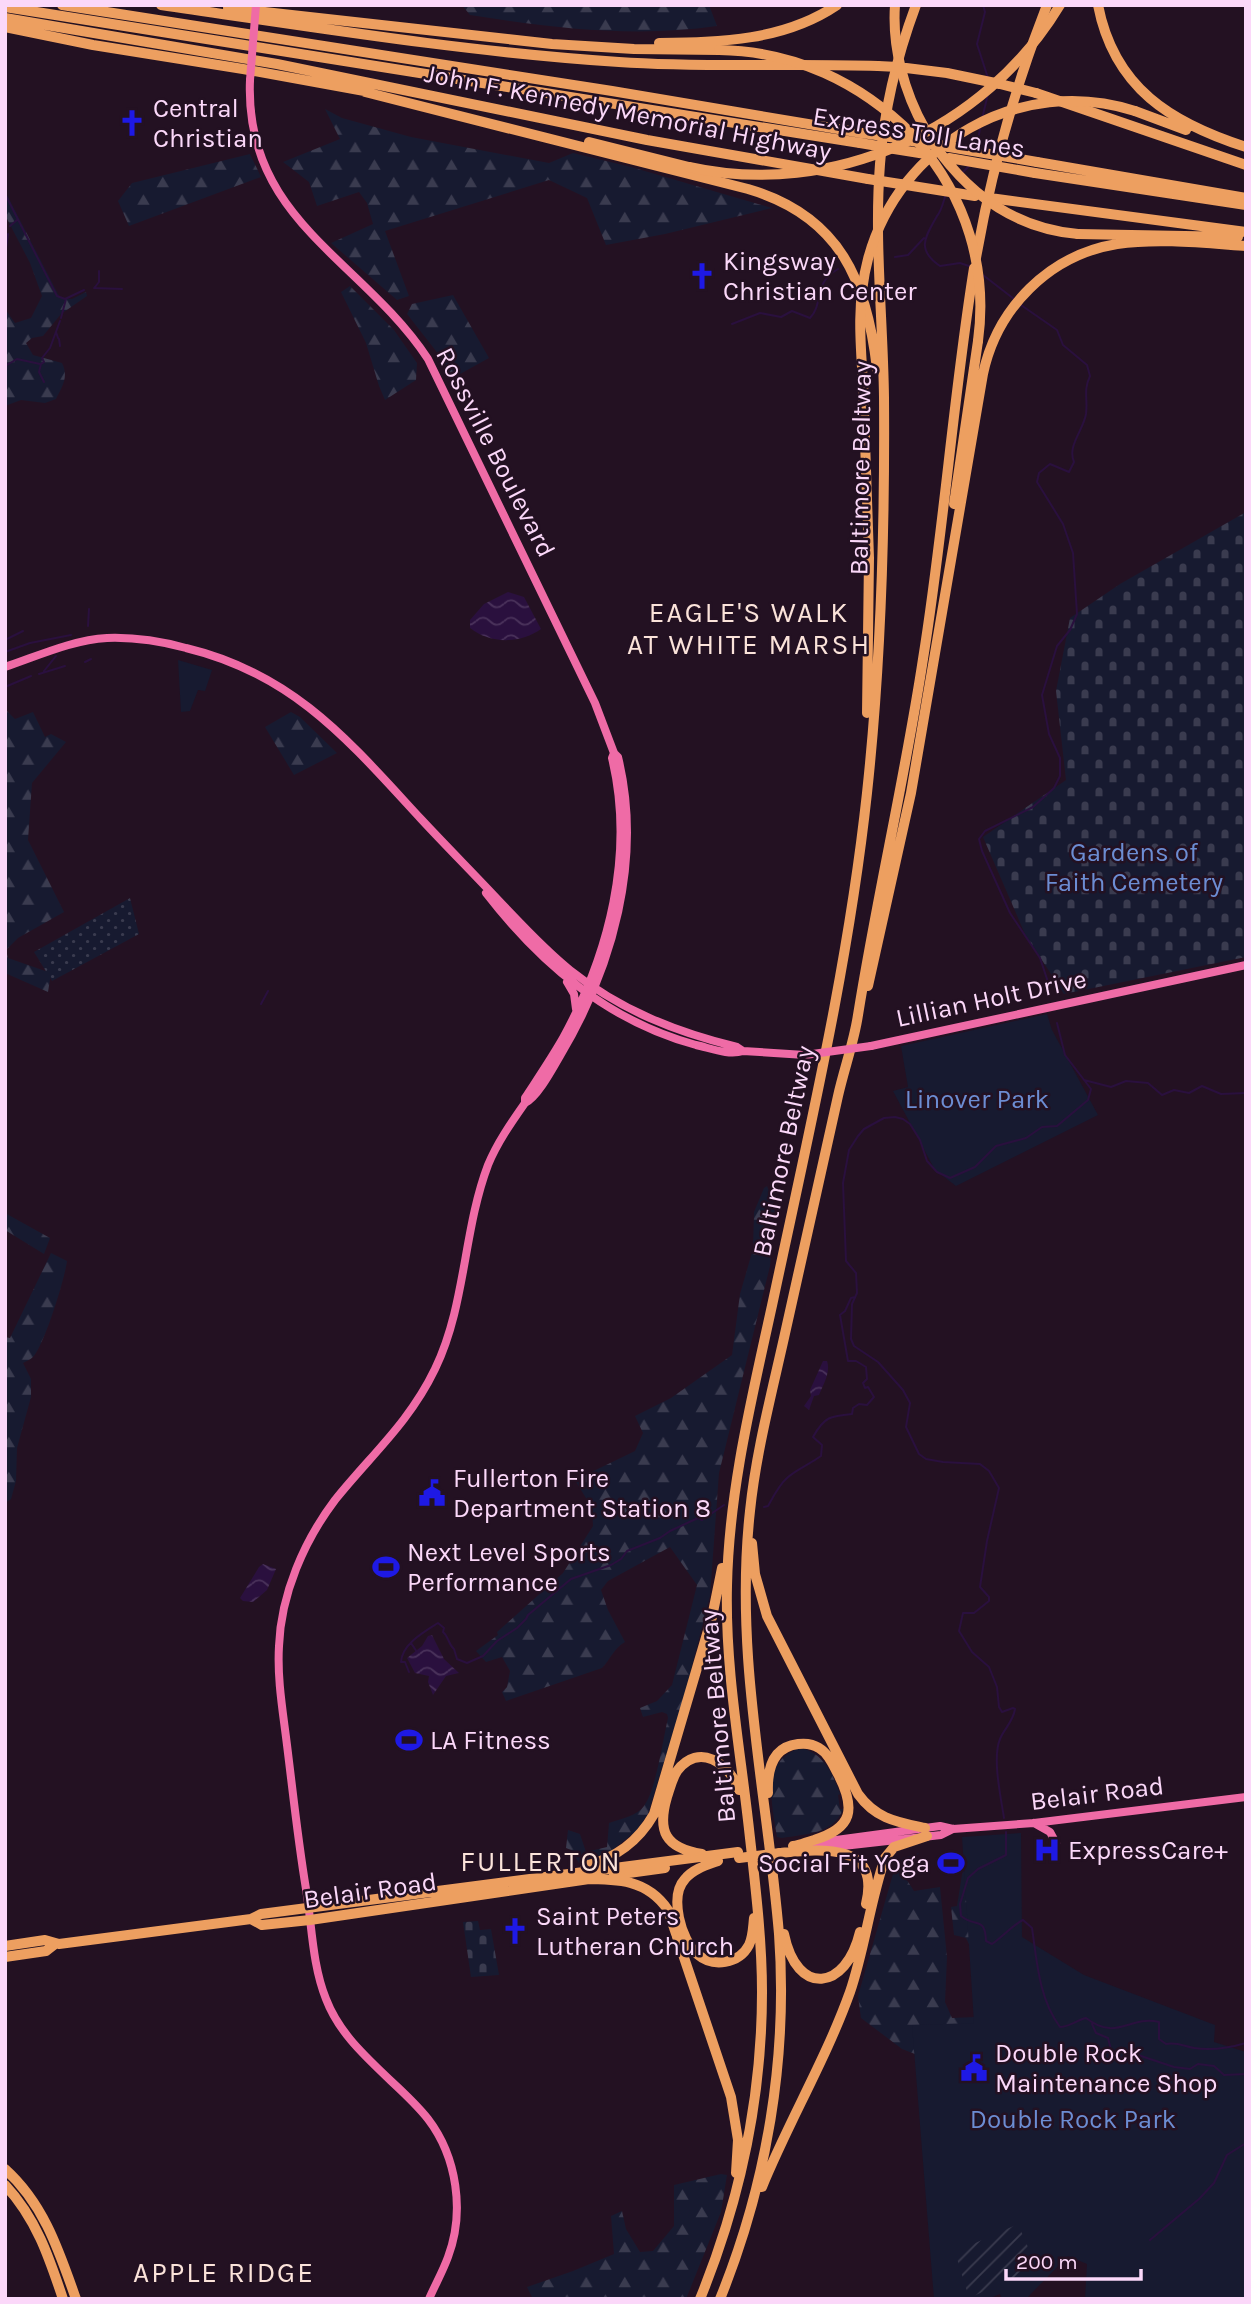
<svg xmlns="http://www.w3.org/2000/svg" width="1251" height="2304" font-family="Karla,sans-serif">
<defs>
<pattern id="grass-dots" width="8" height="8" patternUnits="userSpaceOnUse" patternTransform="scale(1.75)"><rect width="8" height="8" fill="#171a30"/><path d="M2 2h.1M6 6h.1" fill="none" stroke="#3a3b4f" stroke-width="1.8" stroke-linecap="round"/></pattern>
<pattern id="forest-firs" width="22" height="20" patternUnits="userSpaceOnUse" patternTransform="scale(1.75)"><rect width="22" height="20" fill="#171a30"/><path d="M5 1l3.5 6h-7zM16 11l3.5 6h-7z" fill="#3a3b4f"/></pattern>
<pattern id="cemetery-stones" width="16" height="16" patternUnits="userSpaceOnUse" patternTransform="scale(1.75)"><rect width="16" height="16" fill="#171a30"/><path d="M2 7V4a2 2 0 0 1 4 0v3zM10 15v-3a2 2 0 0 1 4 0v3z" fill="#3a3b4f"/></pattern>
<pattern id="garden-furrows" width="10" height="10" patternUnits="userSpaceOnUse" patternTransform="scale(1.75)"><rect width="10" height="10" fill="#171a30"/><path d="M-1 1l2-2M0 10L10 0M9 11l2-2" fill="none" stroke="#3a3b4f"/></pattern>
<pattern id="water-waves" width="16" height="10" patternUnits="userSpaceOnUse" patternTransform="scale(1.75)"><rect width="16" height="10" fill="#2a103e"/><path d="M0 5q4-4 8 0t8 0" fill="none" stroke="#4a325b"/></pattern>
</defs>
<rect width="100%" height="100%" fill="#231122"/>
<path fill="url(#grass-dots)" d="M130,898L139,934L52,981L34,952Z"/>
<path fill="url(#forest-firs)" d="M462,5H709L717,26C634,38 552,28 470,15Z
M325,109L342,118L411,137L549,163L573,153L631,167L772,208L665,234L606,245L587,198L549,180L385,231L409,296L397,300L331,243L373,224L367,203L359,192L317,206L309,182L283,162L340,139Z
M250,154L261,177L129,226L118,201L132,183Z
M5,191L60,298L72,299L86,292L87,296L61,314L43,336L32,338L26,343L33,355L62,363C69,377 62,387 56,399L45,403L21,400L5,406V309L15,323L31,318L42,296L30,263L5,215Z
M350,286L394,330L417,363L416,380L385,400L379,386L366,343L341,292Z
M453,295L489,358L451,379L436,351L407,314L412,304Z
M5,709L15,719L33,712L45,737L51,734L66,742L32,783L28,840L64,912L18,938L6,950L8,958L51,973L48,992L5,973Z
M291,712L300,717L337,753L294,775L265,727Z
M767,1186L775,1206L770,1266L719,1473L710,1596L684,1697L648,1814L636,1831L607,1854L579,1863L571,1850L566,1848L568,1830L580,1834L586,1852L607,1847L609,1823C620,1819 637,1816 644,1806C656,1790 663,1739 668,1718L667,1714L662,1712L643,1717L640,1708L657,1701L672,1685L697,1585L670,1547L608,1581L601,1590L608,1610L625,1642C614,1648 610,1660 602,1668L506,1701L502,1692L507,1687L510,1671L502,1657L486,1662L476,1651L498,1635L497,1632L563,1573L593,1526L592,1508L575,1480L635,1451L643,1433L635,1416L671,1398L732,1355L740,1294L753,1249L754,1212L764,1188Z
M5,1213L50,1238L44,1254L5,1230Z
M51,1253L67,1261C65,1278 44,1346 33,1357C30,1360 26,1361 23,1363L31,1379V1397L17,1448L16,1481L11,1499L5,1503V1337L10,1338Z
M801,1748C824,1754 832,1772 840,1794L838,1795L840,1809H843C834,1834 806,1834 782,1838L777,1837C772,1804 760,1760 801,1748Z
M967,1843L1007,2019L920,2056L902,2049L861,2018L858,1996L895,1867L903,1858L919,1853L905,1867V1877L914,1891L940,1887L947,1957L945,2002L952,2018L976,2017L978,1963L966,1938L954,1935L951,1907L957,1906Z
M721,2174L727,2175L721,2212L686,2299H533L527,2287L573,2271L614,2254L611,2216L622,2211L626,2229L640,2252L653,2251L674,2226V2185Z"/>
<path fill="url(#cemetery-stones)" d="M1246,512V957L1064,994L1025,934L983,837L1066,780L1056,691L1070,618L1120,584Z
M478,1921L480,1930L491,1929L499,1975L471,1977L463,1922Z"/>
<path fill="#171a30" d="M178,660L212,670L205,691L198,690L190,711L181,712Z
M1047,1014L1052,1030L1098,1115L956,1186L935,1170L893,1091L908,1087L901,1046Z
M1021,1833L1022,1937L1084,1975L1215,2025L1214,2042L1246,2052V2299H1085L1087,2264L1068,2256L1026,2299H1002L1000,2294L988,2299H934L912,2025L974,2023L962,1837Z"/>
<path fill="url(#garden-furrows)" d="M1018,2224L1037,2268L969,2298L955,2252Z"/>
<path fill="url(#water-waves)" d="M508,592L524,597L541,629C520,644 490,644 470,628V620L484,604Z
M823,1361H827C831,1372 823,1385 819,1395L814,1396L809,1410L804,1406L811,1396L810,1390Z
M263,1564L276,1569L267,1590L253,1602L243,1601L240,1598L259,1567Z
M432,1635L444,1659L459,1673L446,1676L433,1695L428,1682L429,1676L415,1673L407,1658L422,1646L428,1636Z"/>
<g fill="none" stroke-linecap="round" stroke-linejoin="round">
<path stroke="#2a103e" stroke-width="2" d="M983,5L985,12L977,44L988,78
M982,119L988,94
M977,147L980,128
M962,173L970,165
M5,194L57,296L65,299L84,290
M946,194C943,202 942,210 937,216C926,236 915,249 940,266L960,263L969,266
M10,226L17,220
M5,255L8,234
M895,257L908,255L924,238
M983,275L1014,299
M95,287L99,282V271
M94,288L122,289
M1021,305L1057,330L1063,345L1087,365L1090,376C1083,391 1088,399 1086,414C1083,431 1067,446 1074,462L1069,472L1050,464L1039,473L1037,482L1063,524L1073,553L1077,614L1070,630L1057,646L1042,695L1049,734L1060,758V776L1054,788L1033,807L985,831L979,839L982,851L1010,913L1040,958L1049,985
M61,318L66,299
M732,324L760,313L781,317L792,311L810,318C824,304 812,284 838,269
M56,332L58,338
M59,339L60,346
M5,366L17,359L40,364
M44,382L39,372L41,364L44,362L42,358L50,348L60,321
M88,626L89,609
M5,640L23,631
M5,652L30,643L71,635
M85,662L91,659
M44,671L56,656
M39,674L65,666
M5,687L31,676
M261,1004L268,991
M1084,1080L1111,1087L1126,1081L1148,1083L1162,1095L1174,1090L1189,1093L1202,1086L1221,1094L1246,1093
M764,1507L768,1506C773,1497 779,1485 787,1478C795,1470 810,1464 821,1456L822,1445L813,1437C824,1417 830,1416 852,1414L853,1408L859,1404L867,1405L874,1397L868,1387L865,1388L863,1383L867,1379L866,1367L856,1361H848L840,1315L845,1311L851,1298L855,1297
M411,1643L417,1652
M409,1672L405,1662H401C402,1644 424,1632 438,1623L444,1628L443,1632C449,1637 448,1644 454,1649L457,1659L467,1663L483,1656L497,1641L517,1628L526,1619L528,1615L571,1579L611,1565L621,1559L627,1551L660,1538L670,1531L698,1518L702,1520L724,1505
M1004,1818C1001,1798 992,1758 1000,1739C1004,1729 1013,1722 1015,1709L1013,1708L1002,1712L999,1707L997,1687L989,1667L972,1652L959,1631L963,1613H974L989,1601V1597L980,1587L987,1541L999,1488L989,1471L980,1464L943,1462L926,1459L919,1454L906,1427L910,1403L903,1390L878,1362L854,1346L851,1339L852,1304L857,1293L856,1273L846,1261L843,1183L849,1150L858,1136L864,1129L884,1118L895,1117L903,1119L910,1124L920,1140L927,1161L937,1172L950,1178L975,1167L996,1146L1026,1138L1042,1127L1057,1126L1088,1100L1091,1089L1065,1055L1057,1023
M1006,1832V1855L978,1869L968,1878L960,1904L961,1916C976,1928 985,1916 986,1941L992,1944C1002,1937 1014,1924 1023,1920L1032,1928C1037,1962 1039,1999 1060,2027C1069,2027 1077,2020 1086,2018C1117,2042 1129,2015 1159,2022V2039L1166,2044C1178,2042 1183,2046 1194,2048C1212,2051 1229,2048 1246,2043
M1092,2024L1096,2033L1108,2038L1112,2054C1122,2059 1128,2061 1138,2055L1174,2067L1190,2069L1198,2064L1214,2066L1224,2075L1246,2074
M1150,2240L1199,2199L1214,2183L1227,2155L1246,2143"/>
<path stroke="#ef6ba6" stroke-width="8" d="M250,80C244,220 362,259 428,359L595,703L614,753L618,757C643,859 613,967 560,1056C553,1068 537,1098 525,1103
M5,667C38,656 72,640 107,638C134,637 160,641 186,648C294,674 349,741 421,819C448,848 475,875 502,904C524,927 545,950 570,970C620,1010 676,1032 737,1047L743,1051
M486,893C541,964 608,1021 696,1045C710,1048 729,1056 743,1051L805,1055
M567,982L574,994L576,1009
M871,1046L1246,965
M1034,1823L1050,1832L1056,1843
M814,1843L940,1826L953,1829L1034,1823L1246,1797
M825,1848L941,1835L953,1829
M429,2299C435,2285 443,2271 448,2257C465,2212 457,2157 428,2119C417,2105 404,2093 391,2081C365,2056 339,2033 326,1999C312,1964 312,1925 306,1889C298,1841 293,1793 287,1745C283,1712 277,1679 279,1646C281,1594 304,1541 335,1500C371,1455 409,1423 435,1369C466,1305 463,1231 488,1165C497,1143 511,1123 525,1103V1098C538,1078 551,1059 563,1038C609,954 635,854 612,758L614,753"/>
<path stroke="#ed9f60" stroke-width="10" d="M62,5L612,91L862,133
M161,5C313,27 465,52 619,62C705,68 791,63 878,66
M1098,5C1114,88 1171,123 1246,147
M5,7L860,143
M228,8L552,44L634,49L719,50
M5,18L277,64L647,140L868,179
M5,27L93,45L243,69L370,92
M659,43C721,42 784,41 837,5
M898,67L947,73L1000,84
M365,92L748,189C840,216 867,281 877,369
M1036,93L1246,165
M1135,111L1186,130
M912,141L949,147
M589,142L689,167
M888,148L932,155
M1037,162L1246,198
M1035,173L1246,205
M900,184L975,196
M990,198L1246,232
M1078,234L1238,237
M976,258C991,172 1015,87 1047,5
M863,382L869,558L867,713
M954,504L978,341
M868,986L911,793L983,374C997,308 1049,255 1117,244C1158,238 1204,243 1246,246
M752,1543L755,1574L767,1616L858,1794C876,1819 897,1822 925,1828
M768,1793C767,1770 772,1747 798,1744C806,1743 813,1744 819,1748C829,1754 833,1765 838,1774C856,1809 853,1828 814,1840C806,1842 801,1845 793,1846
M780,1853C821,1849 881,1842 866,1904
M702,1854C665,1848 657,1831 667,1797C670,1788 672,1779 677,1771C699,1742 729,1763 739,1790
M718,1861C707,1865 693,1869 685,1879C669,1896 681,1940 697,1954C713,1968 739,1964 749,1945C753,1937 753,1927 754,1918
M585,1866C616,1858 638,1842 654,1814L712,1617L722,1568
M614,1875L665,1868
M583,1879C617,1879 647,1879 668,1910L731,2097L738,2140L736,2173
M251,1919L262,1925L310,1920L589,1879
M784,1934C797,1997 846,1991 860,1932
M5,1946L45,1940L59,1944L251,1919L261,1914L738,1852
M5,1957L46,1951L55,1944
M5,2169C44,2204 59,2251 76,2299
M5,2185C36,2218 49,2257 63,2299
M762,2187C789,2121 826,2059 850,1992C865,1948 870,1901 885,1858L894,1847L927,1836
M700,2299C740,2201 762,2098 762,1992C762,1938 755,1883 749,1829C740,1748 725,1668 727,1586C729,1484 755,1386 776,1287C811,1123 849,960 867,793C881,663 885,529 884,397C883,320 874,241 880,164C884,109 897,56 916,5
M720,2299C767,2183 788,2058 779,1934C767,1792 734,1655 750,1511C756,1453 771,1396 784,1338C802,1258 820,1177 838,1096C844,1069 854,1042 858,1015C877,896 905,778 923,659C944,529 953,398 974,268"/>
<path stroke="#ef6ba6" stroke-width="8" d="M250,80L256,5
M805,1055L871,1046"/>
<path stroke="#ed9f60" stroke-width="10" d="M895,5C892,47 904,92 925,129
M719,50C794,51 860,82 913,135
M878,66L898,67
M1000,84L1036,93
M862,133L904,139
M917,141C966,197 988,268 978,341
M860,143L884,147
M949,147L1037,162
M941,154C976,200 1020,229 1078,234
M949,158L1035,173
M689,167C832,199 985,130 1060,5
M868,179L900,184
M863,382C860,340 857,300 868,259C899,144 1020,74 1135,111
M739,1858L780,1853"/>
</g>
<defs>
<symbol id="church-bare" viewBox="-9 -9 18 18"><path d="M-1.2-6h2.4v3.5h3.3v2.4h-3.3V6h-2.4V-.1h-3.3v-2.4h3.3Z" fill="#1e19e5" stroke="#231122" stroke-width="2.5" paint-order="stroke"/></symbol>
<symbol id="civic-bare" viewBox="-9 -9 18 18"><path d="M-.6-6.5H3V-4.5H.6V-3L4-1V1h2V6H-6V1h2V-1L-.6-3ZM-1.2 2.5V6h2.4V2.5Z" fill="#1e19e5" stroke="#231122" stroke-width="2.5" paint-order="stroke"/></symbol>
<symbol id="stadium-bare" viewBox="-9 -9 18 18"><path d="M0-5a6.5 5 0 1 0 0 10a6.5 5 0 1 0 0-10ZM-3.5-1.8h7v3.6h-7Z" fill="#1e19e5" stroke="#231122" stroke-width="2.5" paint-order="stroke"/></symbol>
<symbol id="hospital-bare" viewBox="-9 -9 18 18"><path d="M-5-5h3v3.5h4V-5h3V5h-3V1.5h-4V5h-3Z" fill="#1e19e5" stroke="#231122" stroke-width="2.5" paint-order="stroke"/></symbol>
</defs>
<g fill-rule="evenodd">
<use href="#church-bare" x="113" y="104" width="38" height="38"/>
<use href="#church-bare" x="683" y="257" width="38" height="38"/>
<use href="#civic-bare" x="413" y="1474" width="38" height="38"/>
<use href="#stadium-bare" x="367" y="1548" width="38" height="38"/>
<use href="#stadium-bare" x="390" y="1721" width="38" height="38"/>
<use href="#hospital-bare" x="1028" y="1831" width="38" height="38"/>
<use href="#stadium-bare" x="932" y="1844" width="38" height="38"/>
<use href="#church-bare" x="496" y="1912" width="38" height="38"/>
<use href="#civic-bare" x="955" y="2049" width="38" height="38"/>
</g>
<g text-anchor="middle" stroke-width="5" stroke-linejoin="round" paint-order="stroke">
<g font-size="26" fill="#fbd8f9" stroke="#231122" text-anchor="start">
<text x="153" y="117">Central<tspan x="153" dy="30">Christian</tspan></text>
<text x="723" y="270">Kingsway<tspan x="723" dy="30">Christian Center</tspan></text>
<text x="453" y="1487">Fullerton Fire<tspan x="453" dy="30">Department Station 8</tspan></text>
<text x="407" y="1561">Next Level Sports<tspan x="407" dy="30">Performance</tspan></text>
<text x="430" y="1749">LA Fitness</text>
<text x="1068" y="1859">ExpressCare+</text>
<text x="930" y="1872" text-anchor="end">Social Fit Yoga</text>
<text x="536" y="1925">Saint Peters<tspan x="536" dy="30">Lutheran Church</tspan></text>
<text x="995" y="2062">Double Rock<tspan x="995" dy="30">Maintenance Shop</tspan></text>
</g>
<g font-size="26" fill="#fbd8f9" stroke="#231122">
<text transform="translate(628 112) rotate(11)" y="9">John F. Kennedy Memorial Highway</text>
<text transform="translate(919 132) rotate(9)" y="9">Express Toll Lanes</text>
<text transform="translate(496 452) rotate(63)" y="9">Rossville Boulevard</text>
<text transform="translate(860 468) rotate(-89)" y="9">Baltimore Beltway</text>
<text transform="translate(991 998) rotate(-12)" y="9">Lillian Holt Drive</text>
<text transform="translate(783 1151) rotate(-78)" y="9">Baltimore Beltway</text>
<text transform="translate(717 1716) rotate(-95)" y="9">Baltimore Beltway</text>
<text transform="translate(1097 1793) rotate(-7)" y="9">Belair Road</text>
<text transform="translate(370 1890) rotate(-8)" y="9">Belair Road</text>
</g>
<g font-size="26" fill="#6c8dd3" stroke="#231122">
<text x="1134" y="861">Gardens of<tspan x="1134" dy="30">Faith Cemetery</tspan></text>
<text x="977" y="1108">Linover Park</text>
<text x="1073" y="2128">Double Rock Park</text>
</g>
<g font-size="28" letter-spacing="2" fill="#fbe3da" stroke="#231122">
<text x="749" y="622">EAGLE'S WALK<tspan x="749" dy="32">AT WHITE MARSH</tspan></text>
<text x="541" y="1871">FULLERTON</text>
<text x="224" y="2282">APPLE RIDGE</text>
</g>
</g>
<rect width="1251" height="2304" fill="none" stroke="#fbd8f9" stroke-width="14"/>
<path d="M1006 2269v10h135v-10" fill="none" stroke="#fbd8f9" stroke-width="3.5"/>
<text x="1016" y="2269" font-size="21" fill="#fbd8f9" stroke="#231122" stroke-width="5" paint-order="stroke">200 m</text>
</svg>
